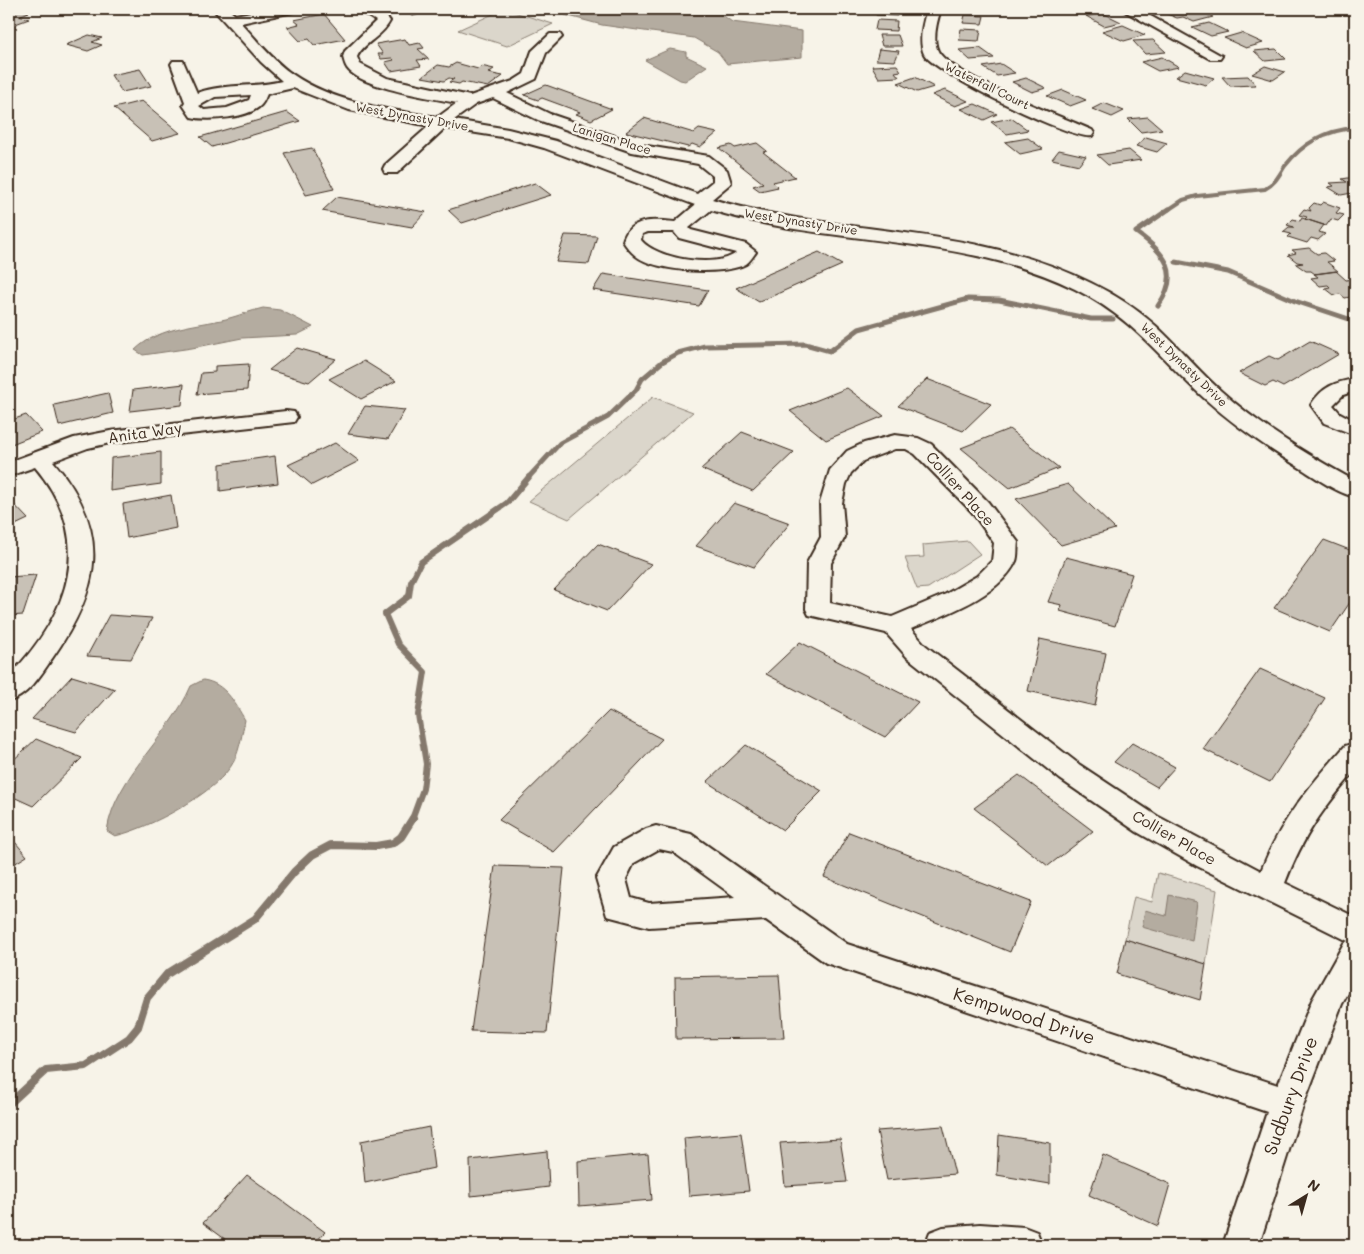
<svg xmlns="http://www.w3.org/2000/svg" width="1364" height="1254" font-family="Mali,sans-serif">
<rect width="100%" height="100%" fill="#f7f3e8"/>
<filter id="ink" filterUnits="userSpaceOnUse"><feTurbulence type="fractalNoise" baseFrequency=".02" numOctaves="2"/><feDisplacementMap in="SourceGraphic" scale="10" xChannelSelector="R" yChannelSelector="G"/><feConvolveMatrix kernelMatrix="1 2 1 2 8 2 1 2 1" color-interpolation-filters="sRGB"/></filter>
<g filter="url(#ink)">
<path fill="#dbd6cb" stroke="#8b8074" d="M504,9L553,24L507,46L458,30Z
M653,397L693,412L569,519L529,501Z
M968,541L980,554L928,588L917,589L905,558L924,557L923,545Z
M1158,873L1217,890L1206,964L1125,939L1134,897L1152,902Z"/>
<path fill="#b4aca0" stroke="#84786c" d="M625,9H714L732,22L802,31V57L727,64L718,52L694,38L602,25L565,15Z
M670,49L686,52V56L707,66L685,81L680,80L645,60Z
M263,308L280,310L313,327L297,335L242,338L192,348L143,355L135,350C159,327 195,326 226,319C238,316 250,311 263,308Z
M203,680C225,683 235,703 245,720C242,733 240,749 234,761C219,792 148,829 115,836L107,831C115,776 170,736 191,686Z
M1169,895L1197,902L1192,941L1142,927L1145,910L1166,916Z"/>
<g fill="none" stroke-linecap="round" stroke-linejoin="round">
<path stroke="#84786c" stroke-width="4" d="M1168,210L1183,200L1197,196L1265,189C1275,184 1279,175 1285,166C1303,143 1326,130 1355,128"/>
<path stroke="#84786c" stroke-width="5" d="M1176,262L1228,272L1295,301L1355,321
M1158,306C1182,272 1165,253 1136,232L1169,209
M528,478L560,443L608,417L636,390L642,379L662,362L678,353L705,346L805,344L830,351L859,329L968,299L999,300L1091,319H1113"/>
<path stroke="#84786c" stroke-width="6" d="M412,819L423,789L426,764L418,715L425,672L398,644L385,614L409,596L411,582L421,562L507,503L529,477"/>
<path stroke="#84786c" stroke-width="8" d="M9,1104L46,1070L86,1066L129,1038L138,1027L147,998L167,974L255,919L294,872L312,855L331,845L376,846L393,843L401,837L413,818"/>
</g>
<path fill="#c8c1b6" stroke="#3b2a1e" d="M19,9L29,12L19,16L29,19L10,26L17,28L9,31V10Z
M398,9H437L413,16Z
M877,9H899L897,16L876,15Z
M1067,9H1096L1097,10L1077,14Z
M1185,9H1195L1213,17L1194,22L1183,17L1177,18L1167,14Z
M1103,13L1121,22L1104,26L1086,16Z
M324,14L345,39L314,45L309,39L300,41L287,27L299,24L294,20Z
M965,15L984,16L982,24L963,23Z
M877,20L897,21L896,31L875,30Z
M1209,23L1228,32L1211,36L1192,27Z
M1123,25L1145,35L1124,41L1102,31Z
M961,29L981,30L979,41L959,40Z
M1241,33L1263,43L1246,48L1224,38Z
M89,35L102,38L92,42L102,45L88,51L66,45Z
M879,35H898L902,46H882Z
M405,39L409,45L420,43L424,48L418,49L429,59L417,60L421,66L391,71L385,62L394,60L392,58L381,59L378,54H383L376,44Z
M1153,40L1166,52L1145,54L1133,41Z
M980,48L994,58L970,60L959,50Z
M879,49L899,51L895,61L876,60Z
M1276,49L1286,59L1265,61L1254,51Z
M1162,57L1179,67L1158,71L1141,62Z
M456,63L478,69L481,66L494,69L488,73L503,76L488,87L462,82L459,84L449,82L454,79L449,78L444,81L422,77L438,65L449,67Z
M1001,64L1015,73L997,76L983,67Z
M897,65L901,71L895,72L899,77L879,78L872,66Z
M1265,66L1285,72L1273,80L1252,74Z
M140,69L151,86L122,92L111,75Z
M1185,70L1214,78L1206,85L1176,77Z
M1248,76L1256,85L1230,86L1222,77Z
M915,77L934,87L917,92L898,83Z
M1026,78L1046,88L1032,92L1012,82Z
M546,85L612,109L591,120L576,114L580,112L542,98L538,100L524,95Z
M945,90L968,101L955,106L932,95Z
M1063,90L1086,100L1070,106L1047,96Z
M142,101L180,133L152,141L114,108Z
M1104,103L1124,111L1112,117L1092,109Z
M975,104L997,114L984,120L961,109Z
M287,112L300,121L212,147L200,137Z
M1148,117L1162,129L1141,132L1128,119Z
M644,118L694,133L699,129L717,133L700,147L692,144L688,147L626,132Z
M1011,118L1028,130L1007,134L991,122Z
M1146,137L1167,143L1157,152L1136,146Z
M1028,138L1043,149L1020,154L1005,142Z
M757,143L767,151L763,152L795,177L773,182L778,187L760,191L753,186L763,183L719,148L731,145L735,148Z
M312,148L334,189L306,195L284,153Z
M1059,150L1086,156L1079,165L1052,159Z
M1129,150L1141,160L1108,165L1097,155Z
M1354,177L1355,195L1352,193L1341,195L1328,187L1334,186L1330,183L1347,182L1342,179Z
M535,183L551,195L462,223L448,210Z
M337,197L426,212L412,227L322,211Z
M1323,202L1340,208L1336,213L1344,215L1338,221L1331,219L1326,226L1305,219L1307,217L1299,215L1304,209L1311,211L1309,208L1314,203L1320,205Z
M1302,218L1324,225L1319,232L1325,234L1318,240L1311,238L1307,243L1288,237L1291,234L1283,232L1289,227H1294L1287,225L1293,219L1300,221Z
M565,235L597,236L589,264L556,262Z
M1309,248L1317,254L1324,253L1334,261L1327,262L1338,271L1315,274L1311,271H1306L1296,264L1303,263L1297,262L1288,255L1296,253L1292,250Z
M819,252L842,265L759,302L736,288Z
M1336,271L1346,280L1352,279L1355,281V296L1345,298L1340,294L1334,295L1325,288L1330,287L1328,285L1320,286L1311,278L1318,277L1314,274Z
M603,274L708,290L699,306L593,290Z
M1310,341L1339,354L1283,387L1273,382L1265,386L1239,373L1269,356L1278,360Z
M297,348L336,359L309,382L269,370Z
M364,361L396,381L361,399L329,379Z
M249,364L247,390L197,394L201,373L215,372V366Z
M927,379L991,404L963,431L898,406Z
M184,384L182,405L130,411L133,390Z
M847,388L884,416L826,440L790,411Z
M108,393L113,413L59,426L54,405Z
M365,406L405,410L388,439L348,434Z
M26,415L42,432L9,445V421Z
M1009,429L1059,468L1010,488L961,448Z
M742,432L794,452L753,491L701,469Z
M335,443L359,461L312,485L288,465Z
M161,452V484L110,491L111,458Z
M275,456L278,483L220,491V464Z
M1068,484L1115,529L1061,545L1016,499Z
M171,495L176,528L127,538L123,504Z
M9,499L28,519L9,528Z
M734,503L790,523L754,567L696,546Z
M1324,540L1355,552V595L1330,632L1274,608Z
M598,544L651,564L607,611L554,590Z
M1066,557L1132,574L1115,626L1060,611L1062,605L1048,602Z
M36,575L23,615L9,616V577Z
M109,615L152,618L131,659L87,656Z
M1040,639L1106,653L1095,706L1028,691Z
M800,642L918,702L885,737L766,674Z
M1260,669L1325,698L1270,782L1203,749Z
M72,676L115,689L76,732L32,719Z
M609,711L662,739L554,852L499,820Z
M36,739L82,758L33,806L9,795V764Z
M1132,743L1175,767L1157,787L1114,762Z
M746,745L822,791L783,830L707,782Z
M1019,775L1093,831L1048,866L974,808Z
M849,832L1031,902L1010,952L824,877Z
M9,835L27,856L9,867Z
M495,866L564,868L547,1033L471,1031Z
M1125,939L1206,964L1200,1000L1117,974Z
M779,975L784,1038L676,1039L675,977Z
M943,1126L955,1174L887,1180L877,1131Z
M429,1127L434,1168L365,1183L361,1141Z
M741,1133L749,1191L689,1196L684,1138Z
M999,1135L1050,1143V1184L997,1175Z
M840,1139L847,1182L785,1186L780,1143Z
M547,1151L549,1187L471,1196L470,1160Z
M648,1154L652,1200L579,1206L578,1161Z
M1103,1155L1170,1184L1158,1226L1089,1195Z
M247,1175L325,1232L313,1245H233L203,1223Z"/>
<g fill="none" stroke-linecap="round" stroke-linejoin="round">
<defs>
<path id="minor" d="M213,9H228L235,15L268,9H295L293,12L241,23C257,40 272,60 292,74C334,103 389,110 438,117L457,103C432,98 361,88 347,68C345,65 344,61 343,57L345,51L376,21L357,9C372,9 381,8 390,21C382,37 364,42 357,57L360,64L387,78L470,96L513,81L524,74L532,51L550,34H560L562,37L546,53L536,79L507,93L550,114L641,145L709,156L727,170L731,183L712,199C837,237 972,223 1091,283C1114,294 1137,309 1156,326C1179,347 1198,371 1221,391C1261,427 1308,455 1355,481V497C1337,493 1318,479 1302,469C1267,448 1234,425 1204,398C1158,356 1134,319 1075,289C961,233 831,247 711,210L689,228L691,230L746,244L756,252C753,256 750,261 746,264C723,276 656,272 636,256C631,252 626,246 623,241C629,217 655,220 675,222L695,205L544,148L508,138L445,128L397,173H385L383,169L385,165L429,126L349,110L293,88L267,94C265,98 264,102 261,105C250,118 208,121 191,117L183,105L185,102L171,64L173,61H183L197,93C225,83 254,88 282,81L261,62ZM251,95L249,100L227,108L204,110L199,106L215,97ZM493,98L538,120L632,152L698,164L713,176V181L697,194L556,141L508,129L454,120L476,104ZM648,232H674L679,238L736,253C717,269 656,259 641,240L642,234Z
M927,9H941C937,21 931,43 940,54C958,78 1060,116 1092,130L1094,133L1092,136C1074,141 934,73 924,54C918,41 923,22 927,9Z
M1121,9H1138L1222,56L1220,59H1210Z
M1355,379V391L1343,395L1333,405L1340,413L1355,421V435L1324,423L1311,405C1322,387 1335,382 1355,379Z
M286,411L294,412L297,417L294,422L110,443L88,448L53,461C112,531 102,588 51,660C41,675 27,697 9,701V676C70,614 96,539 35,467L9,476V462L74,438L110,431Z
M895,435L918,438L931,444L988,502L1018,542C1017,548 1018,556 1016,561C1000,596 944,615 911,629L925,645L1080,765L1157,816L1261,871C1281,819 1309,787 1345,746L1355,743V771C1322,810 1304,834 1285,883L1355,917V981L1342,1004L1304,1103L1259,1245H1223L1267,1112L826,963L766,920L649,927L607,916L596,879L614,847L646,829L656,826L691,834L847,944L1278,1085L1312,1000L1344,943L1348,941L1197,866L1137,832L1060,779L907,657L886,633L809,615L806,609L807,563L821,537L820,503L830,470L847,451L864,443ZM895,449H906L915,454L972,512L994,543L992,561L977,576L946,594L892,617L830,603L831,563L845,537L842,503L846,484L851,473L863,461ZM659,849L673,852L735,897L649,903L631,898L626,879L634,863Z
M980,1224L1024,1227L1037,1232L1042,1245H925L930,1232L943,1227Z"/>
</defs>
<use href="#minor" stroke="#3b2a1e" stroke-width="4"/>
<use href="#minor" fill="#f7f3e8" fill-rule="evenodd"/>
</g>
</g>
<g text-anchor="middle" stroke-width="5" stroke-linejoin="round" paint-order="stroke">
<g font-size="12" fill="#3b2a1e" stroke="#f7f3e8">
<text transform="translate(987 86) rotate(26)" y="4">Waterfall Court</text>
<text transform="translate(412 117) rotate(10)" y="4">West Dynasty Drive</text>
<text transform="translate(612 139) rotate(17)" y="4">Lanigan Place</text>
<text transform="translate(801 222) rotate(9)" y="4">West Dynasty Drive</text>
<text transform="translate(1184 365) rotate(44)" y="4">West Dynasty Drive</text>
</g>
<g font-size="15" fill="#3b2a1e" stroke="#f7f3e8">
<text transform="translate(145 433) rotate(-8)" y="5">Anita Way</text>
<text transform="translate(960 489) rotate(48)" y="5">Collier Place</text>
<text transform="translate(1174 838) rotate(30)" y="5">Collier Place</text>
</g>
<g font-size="18" fill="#3b2a1e" stroke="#f7f3e8">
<text transform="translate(1024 1016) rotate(18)" y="6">Kempwood Drive</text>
<text transform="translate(1291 1096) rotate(-70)" y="6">Sudbury Drive</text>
</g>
</g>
<rect width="1364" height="1254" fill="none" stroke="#f7f3e8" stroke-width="30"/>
<rect x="15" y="15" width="1334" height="1224" fill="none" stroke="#3b2a1e" stroke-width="2" filter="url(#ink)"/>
<g transform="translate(1306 1196) rotate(37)" stroke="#f7f3e8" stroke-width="4" paint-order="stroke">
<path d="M0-4L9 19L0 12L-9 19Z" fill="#3b2a1e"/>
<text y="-8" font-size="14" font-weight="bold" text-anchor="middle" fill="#3b2a1e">N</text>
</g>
</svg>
